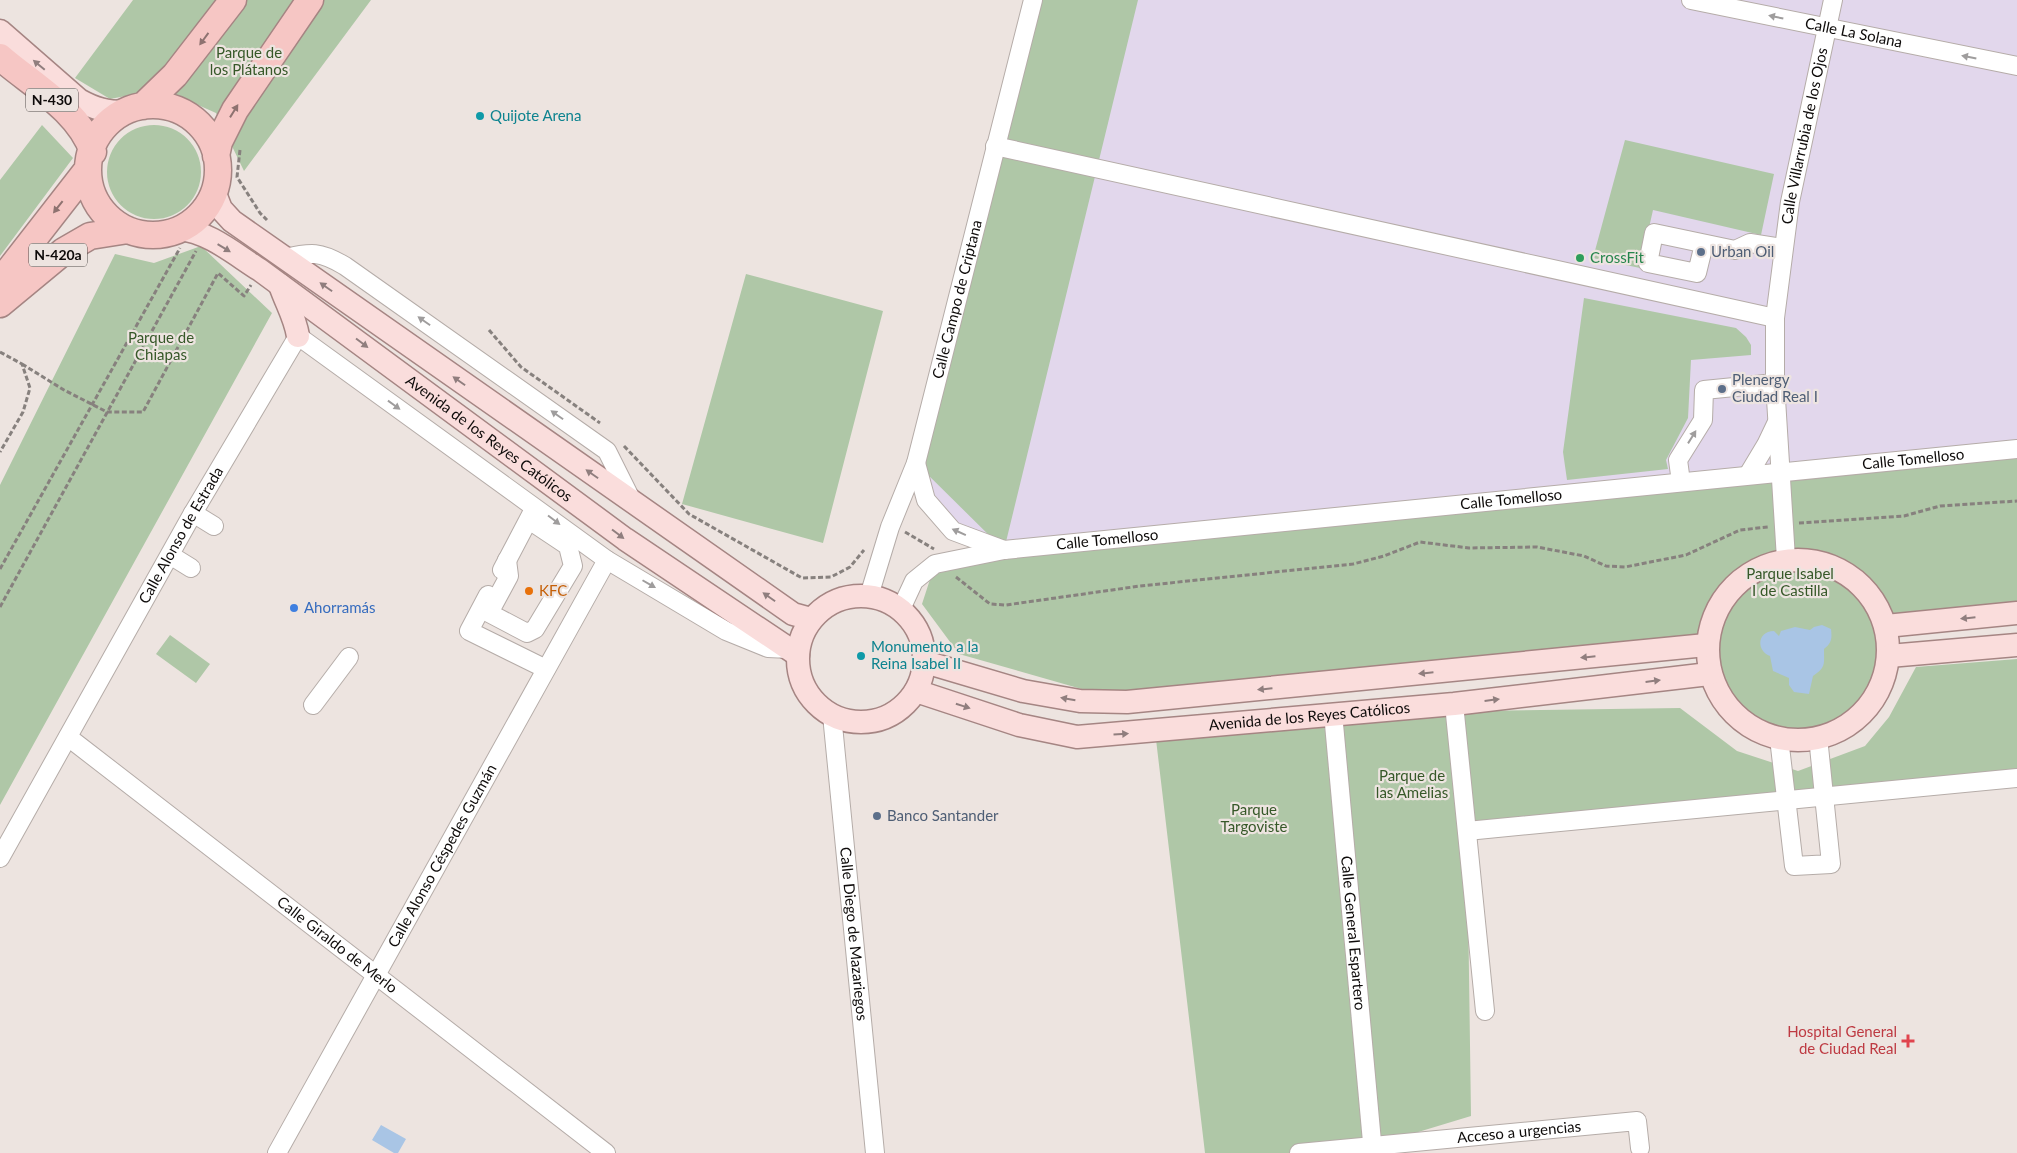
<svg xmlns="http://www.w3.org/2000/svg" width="2017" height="1153" font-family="Lato,sans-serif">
<rect width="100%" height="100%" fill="#ede4e0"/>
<path fill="#e2d7ec" d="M1034,0H2017V449L1004,550L953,531L916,463Z"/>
<path fill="#afc7a7" d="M133,0H371L244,171L216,113L162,89L110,99L75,78Z
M1036,0H1138L1004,550L916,463Z
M107 172a47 47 0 1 1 94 0a47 47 0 1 1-94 0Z
M42,125L73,158L0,256V180Z
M1625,140L1774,174L1761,235L1653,210L1640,268L1593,258Z
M201,246L272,313L0,805V485L115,254L154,263Z
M746,274L883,311L823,543L682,504Z
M1584,298L1736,328L1746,337L1751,345V355L1691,360L1688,418L1666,460L1668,469L1567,480L1563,452Z
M2017,452V613L1886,626L1877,686L1837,732L1779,738L1737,718L1706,645L1127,702L959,654L922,604L935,564Z
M170,635L210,664L196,683L156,654Z
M2017,659V778L1467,831L1471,1116L1372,1146L1299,1153H1205L1155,731L1333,713L1680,708L1737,751L1798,771L1865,746L1889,717L1916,667Z"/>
<path fill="#a9c5e5" d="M1822,625L1831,629C1832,638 1832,643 1824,649C1824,665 1826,667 1813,676L1809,694L1794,692L1789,685V678L1773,671L1770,656C1756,651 1757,631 1774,631L1779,636L1781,631L1795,627L1810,630L1814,627Z
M381,1125L406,1139L398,1153H394L372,1140Z"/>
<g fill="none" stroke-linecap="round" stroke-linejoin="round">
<defs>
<g id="minor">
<path id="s1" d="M1691,0L2017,66"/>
<path d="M995,146L1775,318"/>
<path d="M1704,244L1697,273L1648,263L1654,233L1735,250L1750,243L1783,248"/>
<path d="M284,258C311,252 320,251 345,266L607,451L632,501"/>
<path d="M916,463L926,500L953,531L1004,550"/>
<path d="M1748,475L1766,445L1776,424"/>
<path d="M1681,482L1678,460L1703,420L1704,390L1775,383"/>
<path d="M193,513L214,526"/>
<path d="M170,555L191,568"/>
<path id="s2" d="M1786,559L1775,383V318L1790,202L1833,0"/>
<path d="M507,560L509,576L489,613L527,633L535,629L573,566L568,546L529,520"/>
<path d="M502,570L534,509"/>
<path d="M488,595L469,631L546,669"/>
<path id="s3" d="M869,596L890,527L916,463L1033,0"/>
<path id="s4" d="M901,609L914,581L935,564L1004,550L2017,449"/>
<path d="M1454,704L1485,1011"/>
<path d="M313,705L349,657"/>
<path id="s5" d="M1333,713L1373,1153"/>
<path id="s6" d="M832,715L875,1153"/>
<path id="s7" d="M68,737L606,1153"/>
<path d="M1779,738L1794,866L1831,864L1818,737"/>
<path d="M1467,831L2017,778"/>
<path id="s8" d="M0,858L193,513L298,336L607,560L726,631L768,648L789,649"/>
<path id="s9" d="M277,1153L607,560"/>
<path id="s10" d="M1299,1153L1637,1121L1640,1148"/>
</g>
<g id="major">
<path d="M0,31L79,100C95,109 107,112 124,112"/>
<path d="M214,191L221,209L232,221L793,614L811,619"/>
<path id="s11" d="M179,229C208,231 236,255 260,270L625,539L798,655"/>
<path d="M280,285C286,303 295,317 298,336"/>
<circle cx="1798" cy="650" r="90"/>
<circle cx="861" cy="659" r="63"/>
<path d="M1886,626L2017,613"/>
<path d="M1889,656L2017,645"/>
<path d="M925,662L1023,691L1080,701L1127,702L1706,645"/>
<path id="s12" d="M916,691L1019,725L1077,737L1454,704L1709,674"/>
</g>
<path id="highway" d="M0,57C32,85 79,110 93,152
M88 170a65 65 0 1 1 130 0a65 65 0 1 1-130 0Z
M143,106L175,75L233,0
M216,156L219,142L235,110L310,0
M0,282L88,169
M0,304L64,251L90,236L128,230"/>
</defs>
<use href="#minor" stroke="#b5aca8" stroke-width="20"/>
<use href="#major" stroke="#a58583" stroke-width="25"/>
<use href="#highway" stroke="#a58583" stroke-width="29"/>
<path stroke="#87817e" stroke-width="3" stroke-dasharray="5 2.5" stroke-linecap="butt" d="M240,150L237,177L260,213L267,220
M489,330L521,367L600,423
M0,352L22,364L30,388L23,412L0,452
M22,364L64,390L107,412H143L218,273L244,296L251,285
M624,446L689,514L802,578L831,577L850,567L864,550
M1799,523L1904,516L1940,506L2017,501
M905,532L934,549
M0,569L180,248
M956,577L990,604L1006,605L1140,586L1353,564L1384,556L1420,542L1469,548L1537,547L1584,556L1606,566L1625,567L1686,555L1740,530L1768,527
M0,607L196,251"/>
<use href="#minor" stroke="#fff" stroke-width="18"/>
<use href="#major" stroke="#fadddc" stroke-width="22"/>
<use href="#highway" stroke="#f6c6c4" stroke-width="26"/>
</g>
<defs><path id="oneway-solid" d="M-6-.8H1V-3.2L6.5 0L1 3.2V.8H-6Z" transform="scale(1.25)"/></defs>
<g fill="#9f9d9d">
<use href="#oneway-solid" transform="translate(1776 17) rotate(-168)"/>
<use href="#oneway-solid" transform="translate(1969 57) rotate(-169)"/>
<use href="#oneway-solid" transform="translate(424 321) rotate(-145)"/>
<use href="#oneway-solid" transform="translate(394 405) rotate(36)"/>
<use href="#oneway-solid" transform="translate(557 415) rotate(-145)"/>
<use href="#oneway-solid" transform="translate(1692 437) rotate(-58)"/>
<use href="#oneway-solid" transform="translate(554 520) rotate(37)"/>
<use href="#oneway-solid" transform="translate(959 532) rotate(-156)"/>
<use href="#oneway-solid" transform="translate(649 584) rotate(30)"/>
</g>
<g fill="#8e7270">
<use href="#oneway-solid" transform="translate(204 39) rotate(126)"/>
<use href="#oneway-solid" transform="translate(234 111) rotate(-58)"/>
<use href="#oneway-solid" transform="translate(58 207) rotate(128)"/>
</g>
<g fill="#907e7e">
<use href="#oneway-solid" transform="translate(39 65) rotate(-140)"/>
<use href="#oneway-solid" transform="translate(224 248) rotate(31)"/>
<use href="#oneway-solid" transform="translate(326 287) rotate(-145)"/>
<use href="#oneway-solid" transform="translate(362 343) rotate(37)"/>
<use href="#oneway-solid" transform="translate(459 381) rotate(-145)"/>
<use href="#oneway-solid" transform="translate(592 474) rotate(-145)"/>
<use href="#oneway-solid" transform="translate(618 534) rotate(37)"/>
<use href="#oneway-solid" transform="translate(769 597) rotate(-145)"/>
<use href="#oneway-solid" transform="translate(1968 618) rotate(174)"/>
<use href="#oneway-solid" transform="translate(1588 657) rotate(174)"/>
<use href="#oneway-solid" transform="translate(1426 673) rotate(174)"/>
<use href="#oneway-solid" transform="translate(1653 681) rotate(-7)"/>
<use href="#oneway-solid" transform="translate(1265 689) rotate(174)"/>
<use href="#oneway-solid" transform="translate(1068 699) rotate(-170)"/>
<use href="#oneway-solid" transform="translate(1492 700) rotate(-7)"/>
<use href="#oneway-solid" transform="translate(963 706) rotate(18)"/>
<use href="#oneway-solid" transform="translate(1121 734) rotate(-4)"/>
</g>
<g fill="#0f9aa8" stroke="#ede4e0" stroke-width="2">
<circle cx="480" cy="116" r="5"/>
<circle cx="861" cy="656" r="5"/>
</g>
<g fill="#5c6f8a" stroke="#ede4e0" stroke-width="2">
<circle cx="1701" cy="252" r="5"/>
<circle cx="1722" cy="389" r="5"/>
<circle cx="877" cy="816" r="5"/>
</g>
<circle fill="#2e9e5b" stroke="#ede4e0" stroke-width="2" cx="1580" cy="258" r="5"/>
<circle fill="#e8710a" stroke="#ede4e0" stroke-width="2" cx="529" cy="591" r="5"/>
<circle fill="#3f7fe0" stroke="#ede4e0" stroke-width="2" cx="294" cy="608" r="5"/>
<path fill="#e0444e" stroke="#ede4e0" stroke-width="2" d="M1905.5 1033.5h5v5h5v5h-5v5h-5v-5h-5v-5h5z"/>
<g text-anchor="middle" stroke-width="4.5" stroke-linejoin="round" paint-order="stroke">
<g fill="#ede4e0" stroke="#514c4a" stroke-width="1">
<rect x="26" y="88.5" width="52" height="23" rx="4"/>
<rect x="29" y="243.5" width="58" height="23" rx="4"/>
</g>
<g font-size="14" font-weight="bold" fill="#0e0b0a">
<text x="52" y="105">N-430</text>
<text x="58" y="260">N-420a</text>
</g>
<g font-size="15" fill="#0e0b0a" stroke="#ede4e0">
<text dy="5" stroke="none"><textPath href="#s1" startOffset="166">Calle La Solana</textPath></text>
<text dy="5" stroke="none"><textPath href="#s2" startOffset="426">Calle Villarrubia de los Ojos</textPath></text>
<text dy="5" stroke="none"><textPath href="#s3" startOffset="310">Calle Campo de Criptana</textPath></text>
<text dy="5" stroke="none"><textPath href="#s11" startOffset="376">Avenida de los Reyes Católicos</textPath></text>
<text dy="5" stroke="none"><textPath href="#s4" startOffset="1042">Calle Tomelloso</textPath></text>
<text dy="5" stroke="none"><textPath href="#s4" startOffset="638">Calle Tomelloso</textPath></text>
<text dy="5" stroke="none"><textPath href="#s8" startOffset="370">Calle Alonso de Estrada</textPath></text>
<text dy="5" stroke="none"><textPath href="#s4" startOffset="232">Calle Tomelloso</textPath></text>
<text dy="5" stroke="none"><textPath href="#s12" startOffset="401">Avenida de los Reyes Católicos</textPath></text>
<text dy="5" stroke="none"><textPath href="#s9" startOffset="340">Calle Alonso Céspedes Guzmán</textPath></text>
<text dy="5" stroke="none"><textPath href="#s5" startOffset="221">Calle General Espartero</textPath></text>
<text dy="5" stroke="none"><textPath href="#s6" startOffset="220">Calle Diego de Mazariegos</textPath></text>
<text dy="5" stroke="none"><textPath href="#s7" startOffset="340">Calle Giraldo de Merlo</textPath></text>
<text dy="5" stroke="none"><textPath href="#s10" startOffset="221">Acceso a urgencias</textPath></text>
</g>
<g font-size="15" fill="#365828" stroke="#ede4e0">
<text x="249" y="58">Parque de<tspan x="249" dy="17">los Plátanos</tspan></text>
<text x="161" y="343">Parque de<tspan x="161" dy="17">Chiapas</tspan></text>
<text x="1790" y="579">Parque Isabel<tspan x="1790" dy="17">I de Castilla</tspan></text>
<text x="1412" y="781">Parque de<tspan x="1412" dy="17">las Amelias</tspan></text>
<text x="1254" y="815">Parque<tspan x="1254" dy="17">Targoviste</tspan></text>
</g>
<g font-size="15" fill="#0d838f" stroke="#ede4e0" text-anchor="start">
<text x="490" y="121">Quijote Arena</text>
<text x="871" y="652">Monumento a la<tspan x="871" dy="17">Reina Isabel II</tspan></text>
</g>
<g font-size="15" fill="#4e5e75" stroke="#ede4e0" text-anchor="start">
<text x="1711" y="257">Urban Oil</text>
<text x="1732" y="385">Plenergy<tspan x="1732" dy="17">Ciudad Real I</tspan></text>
<text x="887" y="821">Banco Santander</text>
</g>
<g font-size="15" fill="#27864d" stroke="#ede4e0" text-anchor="start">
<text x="1590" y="263">CrossFit</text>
</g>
<g font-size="15" fill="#c56008" stroke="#ede4e0" text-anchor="start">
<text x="539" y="596">KFC</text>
</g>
<g font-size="15" fill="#366cbe" stroke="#ede4e0" text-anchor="start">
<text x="304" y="613">Ahorramás</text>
</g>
<g font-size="15" fill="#be3a42" stroke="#ede4e0" text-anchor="end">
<text x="1897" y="1037">Hospital General<tspan x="1897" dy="17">de Ciudad Real</tspan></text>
</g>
</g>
</svg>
